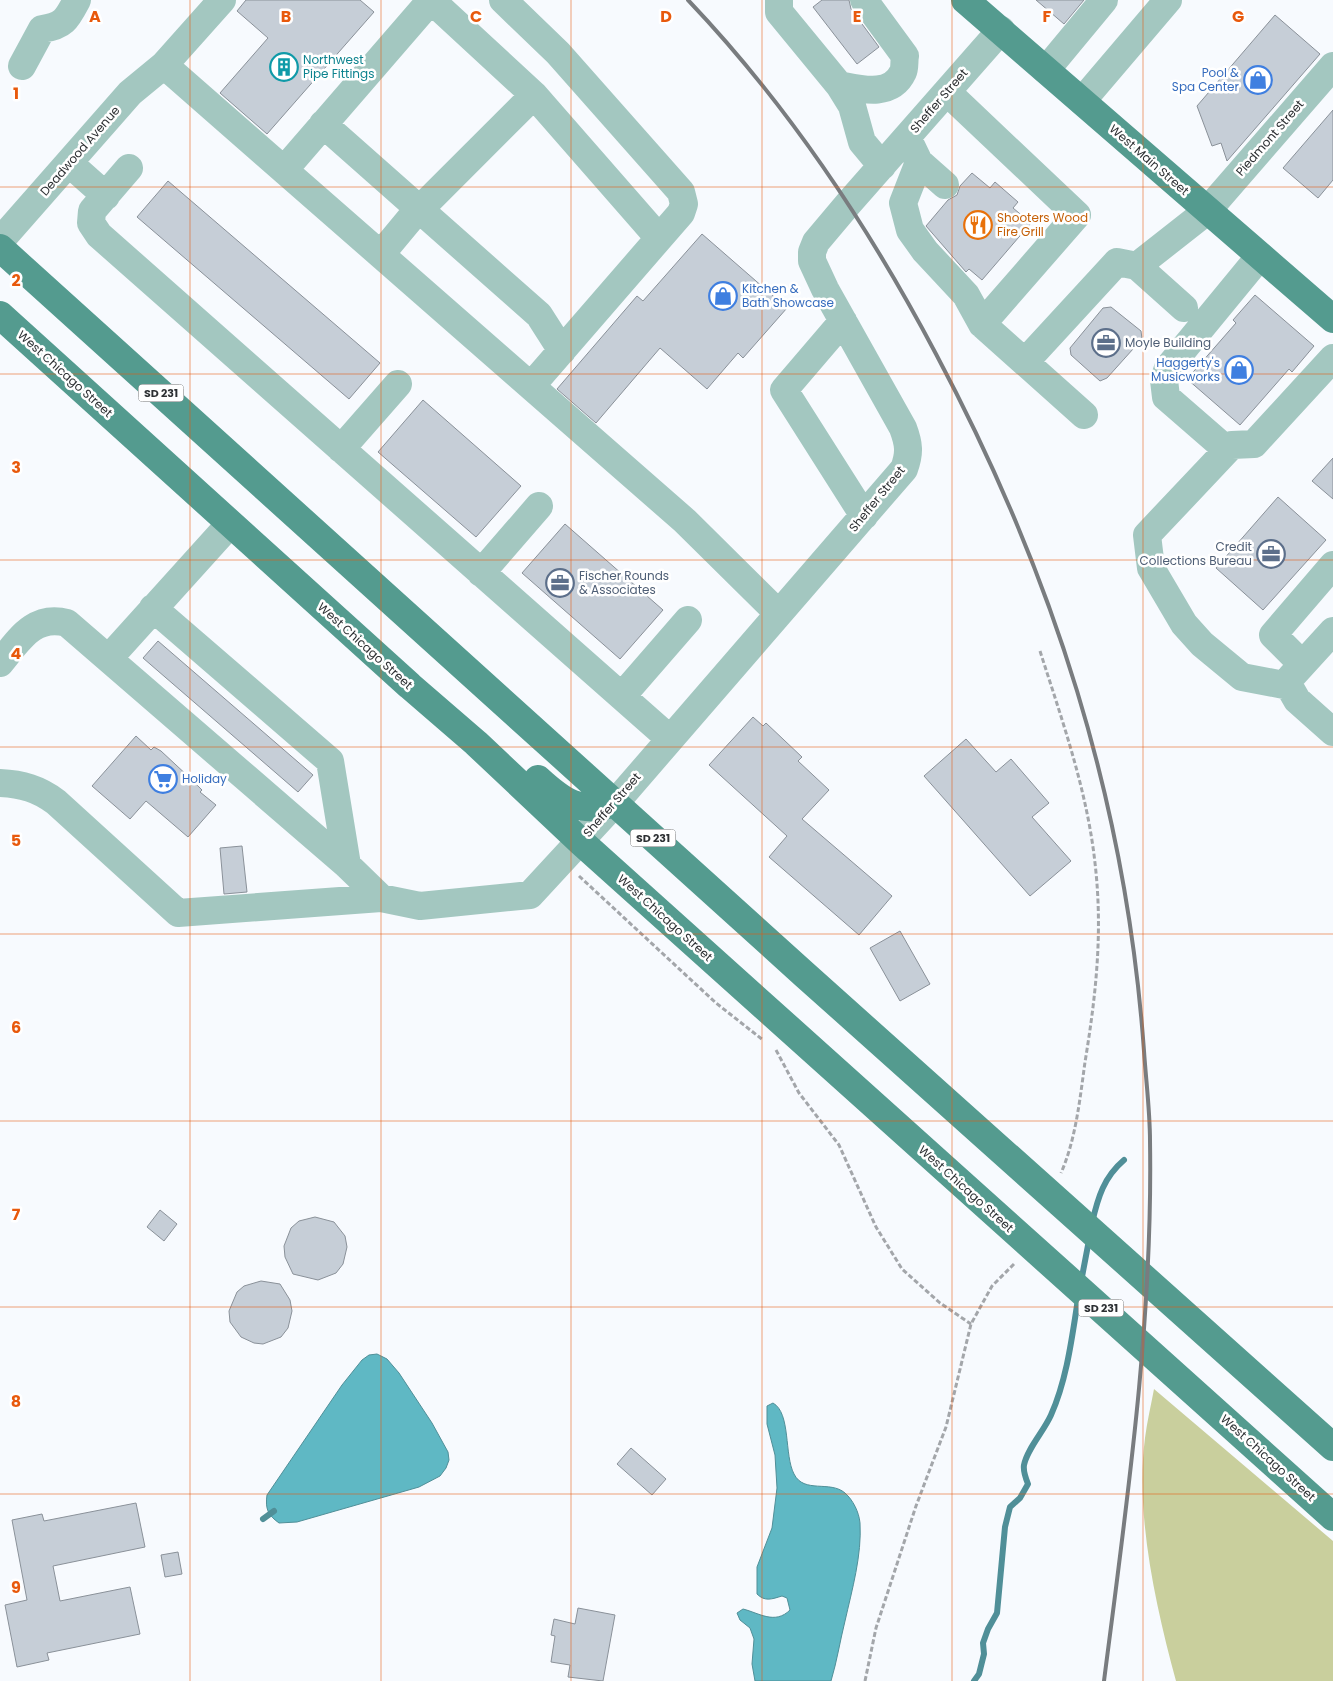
<svg xmlns="http://www.w3.org/2000/svg" width="1333" height="1681" font-family="Poppins,sans-serif">
<rect width="100%" height="100%" fill="#f7fafe"/>
<path fill="#c9cf9d" d="M1154,1389L1333,1541V1681H1176C1156,1607 1135,1515 1145,1438C1147,1422 1151,1405 1154,1389Z"/>
<path fill="#5fb8c4" stroke="#508f98" d="M377,1354L387,1359L399,1373L432,1423L448,1452L449,1460L446,1468L440,1476L419,1487L297,1522L279,1523C268,1515 265,1509 267,1495L342,1385L362,1360L369,1355Z
M773,1403C791,1413 784,1455 794,1474C804,1494 830,1480 845,1493C853,1500 859,1512 860,1523C862,1555 852,1590 845,1621C840,1641 837,1661 831,1681H755L752,1664L754,1639L750,1628L740,1620L737,1613L743,1609C759,1613 775,1625 790,1610L787,1598L782,1596C772,1599 765,1602 757,1594V1567L772,1528L777,1488L775,1455L767,1424V1406Z"/>
<g fill="none" stroke-linecap="round" stroke-linejoin="round">
<path stroke="#508f98" stroke-width="6" d="M1092,1223C1098,1197 1104,1177 1124,1160
M1081,1282L1089,1240
M263,1519L274,1511
M974,1681L979,1674L984,1654L983,1643L988,1629L997,1613L1005,1527L1010,1507L1020,1498L1028,1484C1026,1479 1023,1471 1024,1465C1027,1449 1044,1431 1051,1415C1067,1379 1072,1337 1078,1299"/>
</g>
<path fill="#c6ced7" stroke="#8a9199" d="M246,0H360L374,12L267,134L220,93L268,38L237,11Z
M822,0H849L851,9L879,47L857,64L813,7Z
M1036,0H1084L1064,24Z
M1275,15L1320,54L1227,161L1221,143L1212,146L1197,106Z
M1333,110V180L1318,198L1283,168Z
M972,173L990,188L995,182L1018,202L1013,208L1031,223L982,280L969,269L966,272L926,226L948,200L957,195L960,186Z
M168,181L380,363L349,399L137,217Z
M702,234L787,308L743,358L738,353L707,389L660,348L596,423L557,389L637,296L643,301Z
M1255,295L1314,346L1292,372L1289,369L1240,425L1187,379L1236,323L1233,320Z
M1111,307L1141,331L1142,339L1107,378L1100,381L1071,355L1070,348L1103,308Z
M423,400L521,486L476,537L378,452Z
M1333,458V499L1312,481Z
M1278,497L1326,540L1263,610L1216,568Z
M565,524L663,610L620,659L522,573Z
M158,641L313,775L298,792L143,658Z
M753,717L763,726L766,723L802,757L798,761L829,790L802,819L892,896L859,935L769,857L787,836L709,765Z
M136,736L151,750L154,747L161,751L190,778L202,790L200,792L216,805L188,837L146,801L130,819L92,786Z
M966,739L996,772L1011,759L1049,803L1032,817L1071,861L1030,896L924,776Z
M242,846L247,892L224,894L220,848Z
M900,931L930,984L900,1001L870,948Z
M160,1210L177,1224L164,1241L147,1227Z
M315,1217L334,1222L345,1236L347,1247L343,1264L336,1273L318,1280L293,1274L285,1257L284,1246L291,1228L299,1221Z
M261,1281L280,1284L290,1300L292,1311L288,1328L281,1337L263,1344L254,1343L241,1337L230,1322L229,1311L237,1292L244,1286Z
M631,1448L666,1479L652,1495L617,1464Z
M136,1503L145,1547L53,1566L60,1601L130,1587L140,1634L47,1653L49,1660L17,1667L5,1605L27,1600L12,1520L42,1514L44,1521Z
M178,1552L182,1574L165,1577L161,1555Z
M578,1608L615,1615L603,1681L568,1677L570,1665L551,1662L555,1636L551,1635L554,1619L575,1624Z"/>
<g fill="none" stroke-linecap="round" stroke-linejoin="round">
<path stroke="#a3a6aa" stroke-width="3" stroke-dasharray="5 2.5" stroke-linecap="butt" d="M1040,651C1062,720 1087,790 1095,863C1103,932 1096,995 1085,1062C1080,1098 1076,1139 1061,1173
M579,876L716,1003L763,1040
M776,1050L799,1093L839,1145L876,1227L902,1269L940,1303L971,1324
M865,1681L876,1628L916,1506L946,1427L971,1324L992,1286L1015,1263"/>
<path stroke="#a3c7c0" stroke-width="28" d="M431,0L534,95L659,238
M503,0L558,53L681,192L684,204L681,213L531,386
M779,0V12L839,85L852,106L862,142L882,166
M164,65L685,521L778,613
M22,66L42,29C64,26 67,19 77,0
M1046,70L1104,0
M839,85C860,89 891,98 903,72C905,68 904,60 905,56L864,0
M947,92L1077,215L982,324L1084,415
M1082,101L1168,0
M323,124L539,315L562,351
M907,137L919,162L903,203L910,230L925,251L966,295L982,324
M919,162L945,185
M69,163L106,196
M129,168L92,211L91,223L99,235L670,739
M284,170L431,0
M0,241L130,93L164,65L222,0
M381,254L410,219L534,95
M1184,308L1137,266L1207,211L1333,66
M843,321L784,390L864,516
M1025,362L1117,262L1137,266
M341,449L398,384
M1227,450L1166,397L1164,380L1168,368L1260,256
M481,573L539,506
M153,608L330,761L347,865
M109,658L230,524
M0,663C19,640 34,614 67,623L347,865L381,898
M1302,664L1273,635L1333,565
M1291,677L1333,631
M1289,686L1242,677L1202,644L1184,624L1151,568L1147,535L1232,445L1254,444L1333,358
M1289,686L1297,700L1333,732
M622,696L688,620
M0,783C22,784 39,789 56,802L178,913L381,898L420,906L530,895L615,803L904,469C910,453 909,444 903,428L825,289L812,261V252L816,242L848,204L1001,30"/>
<path stroke="#549b8f" stroke-width="28" d="M965,0L1333,319
M0,248L805,975L1333,1447
M0,315L410,686L476,743L581,842L1333,1517
M538,779C562,801 580,815 615,803"/>
<path stroke="#797c7f" stroke-width="4" d="M688,0C787,104 869,227 936,354C1053,574 1126,801 1144,1051C1146,1081 1150,1111 1150,1141C1153,1322 1127,1502 1104,1681"/>
</g>
<path fill="none" stroke="#e8590c" stroke-width="1" stroke-opacity="0.55" d="M190,0V1681M381,0V1681M571,0V1681M762,0V1681M952,0V1681M1143,0V1681M0,187H1333M0,374H1333M0,560H1333M0,747H1333M0,934H1333M0,1121H1333M0,1307H1333M0,1494H1333"/>
<defs>
<symbol id="building-ring" viewBox="-11 -11 22 22"><circle r="9.5" fill="#fff" stroke="#0f9aa8" stroke-width="1.5"/><path d="M-4-6H4V6H1V3H-1V6H-4ZM-2.5-4.3h1.7v1.8h-1.7ZM.8-4.3h1.7v1.8H.8ZM-2.5-1h1.7V.8h-1.7ZM.8-1h1.7V.8H.8Z" fill="#0f9aa8"/></symbol>
<symbol id="shop-ring" viewBox="-11 -11 22 22"><circle r="9.5" fill="#fff" stroke="#3f7fe0" stroke-width="1.5"/><path d="M-5-2.5h2.3a2.7 3.5 0 0 1 5.4 0H5L5.5 6h-11ZM-1.5-2.5h3a1.5 2.3 0 0 0-3 0Z" fill="#3f7fe0"/></symbol>
<symbol id="restaurant-ring" viewBox="-11 -11 22 22"><circle r="9.5" fill="#fff" stroke="#e8710a" stroke-width="1.5"/><path d="M-5-6h1v4h1v-4h1v4h1v-4h1v5L-1.5 .5V6h-2V.5L-5-1ZM5-6V6H3V1.5H1.5Q1.5-4 5-6Z" fill="#e8710a"/></symbol>
<symbol id="office-ring" viewBox="-11 -11 22 22"><circle r="9.5" fill="#fff" stroke="#5c6f8a" stroke-width="1.5"/><path d="M-6-3h4V-5.5h4V-3h4V5H-6ZM-1-4.5V-3h2v-1.5ZM-6 0V1H6V0Z" fill="#5c6f8a"/></symbol>
<symbol id="supermarket-ring" viewBox="-11 -11 22 22"><circle r="9.5" fill="#fff" stroke="#3f7fe0" stroke-width="1.5"/><path d="M-6-5.5h2.5l.6 2H6L4.5 2H-2.5L-4.4-4H-6ZM-1.5 3.2a1.3 1.3 0 1 0 .1 0ZM3 3.2a1.3 1.3 0 1 0 .1 0Z" fill="#3f7fe0"/></symbol>
</defs>
<g fill-rule="evenodd">
<use href="#building-ring" x="268" y="51" width="32" height="32"/>
<use href="#shop-ring" x="1242" y="64" width="32" height="32"/>
<use href="#restaurant-ring" x="962" y="209" width="32" height="32"/>
<use href="#shop-ring" x="707" y="280" width="32" height="32"/>
<use href="#office-ring" x="1090" y="327" width="32" height="32"/>
<use href="#shop-ring" x="1223" y="354" width="32" height="32"/>
<use href="#office-ring" x="1255" y="538" width="32" height="32"/>
<use href="#office-ring" x="544" y="567" width="32" height="32"/>
<use href="#supermarket-ring" x="147" y="763" width="32" height="32"/>
</g>
<g text-anchor="middle" stroke-width="5" stroke-linejoin="round" paint-order="stroke">
<g fill="#fff" stroke="#6c6e70" stroke-width="1">
<rect x="138.5" y="384.5" width="45" height="17" rx="4"/>
<rect x="630.5" y="829.5" width="45" height="17" rx="4"/>
<rect x="1078.5" y="1299.5" width="45" height="17" rx="4"/>
</g>
<g font-size="11" font-weight="bold" fill="#2d3033">
<text x="161" y="397">SD 231</text>
<text x="653" y="842">SD 231</text>
<text x="1101" y="1312">SD 231</text>
</g>
<g font-size="12" fill="#0d838f" stroke="#fff" text-anchor="start">
<text x="303" y="64">Northwest<tspan x="303" dy="14">Pipe Fittings</tspan></text>
</g>
<g font-size="12" fill="#366cbe" stroke="#fff" text-anchor="end">
<text x="1239" y="77">Pool &amp;<tspan x="1239" dy="14">Spa Center</tspan></text>
<text x="742" y="293" text-anchor="start">Kitchen &amp;<tspan x="742" dy="14">Bath Showcase</tspan></text>
<text x="1220" y="367">Haggerty's<tspan x="1220" dy="14">Musicworks</tspan></text>
<text x="182" y="783" text-anchor="start">Holiday</text>
</g>
<g font-size="12" fill="#2d3033" stroke="#fff">
<text transform="translate(939 101) rotate(-49)" y="4">Sheffer Street</text>
<text transform="translate(1270 138) rotate(-49)" y="4">Piedmont Street</text>
<text transform="translate(80 151) rotate(-49)" y="4">Deadwood Avenue</text>
<text transform="translate(1149 160) rotate(41)" y="4">West Main Street</text>
<text transform="translate(65 374) rotate(42)" y="4">West Chicago Street</text>
<text transform="translate(877 499) rotate(-51)" y="4">Sheffer Street</text>
<text transform="translate(365 646) rotate(42)" y="4">West Chicago Street</text>
<text transform="translate(612 805) rotate(-49)" y="4">Sheffer Street</text>
<text transform="translate(665 918) rotate(42)" y="4">West Chicago Street</text>
<text transform="translate(966 1189) rotate(42)" y="4">West Chicago Street</text>
<text transform="translate(1268 1458) rotate(42)" y="4">West Chicago Street</text>
</g>
<g font-size="12" fill="#c56008" stroke="#fff" text-anchor="start">
<text x="997" y="222">Shooters Wood<tspan x="997" dy="14">Fire Grill</tspan></text>
</g>
<g font-size="12" fill="#4e5e75" stroke="#fff" text-anchor="start">
<text x="1125" y="347">Moyle Building</text>
<text x="1252" y="551" text-anchor="end">Credit<tspan x="1252" dy="14">Collections Bureau</tspan></text>
<text x="579" y="580">Fischer Rounds<tspan x="579" dy="14">&amp; Associates</tspan></text>
</g>
</g>
<g font-size="16" text-anchor="middle" font-weight="bold" fill="#e8590c" stroke="#fff" stroke-width="5" stroke-linejoin="round" paint-order="stroke">
<text x="95" y="22">A</text>
<text x="286" y="22">B</text>
<text x="476" y="22">C</text>
<text x="666" y="22">D</text>
<text x="857" y="22">E</text>
<text x="1047" y="22">F</text>
<text x="1238" y="22">G</text>
<text x="16" y="99">1</text>
<text x="16" y="286">2</text>
<text x="16" y="473">3</text>
<text x="16" y="659">4</text>
<text x="16" y="846">5</text>
<text x="16" y="1033">6</text>
<text x="16" y="1220">7</text>
<text x="16" y="1407">8</text>
<text x="16" y="1593">9</text>
</g>
</svg>
